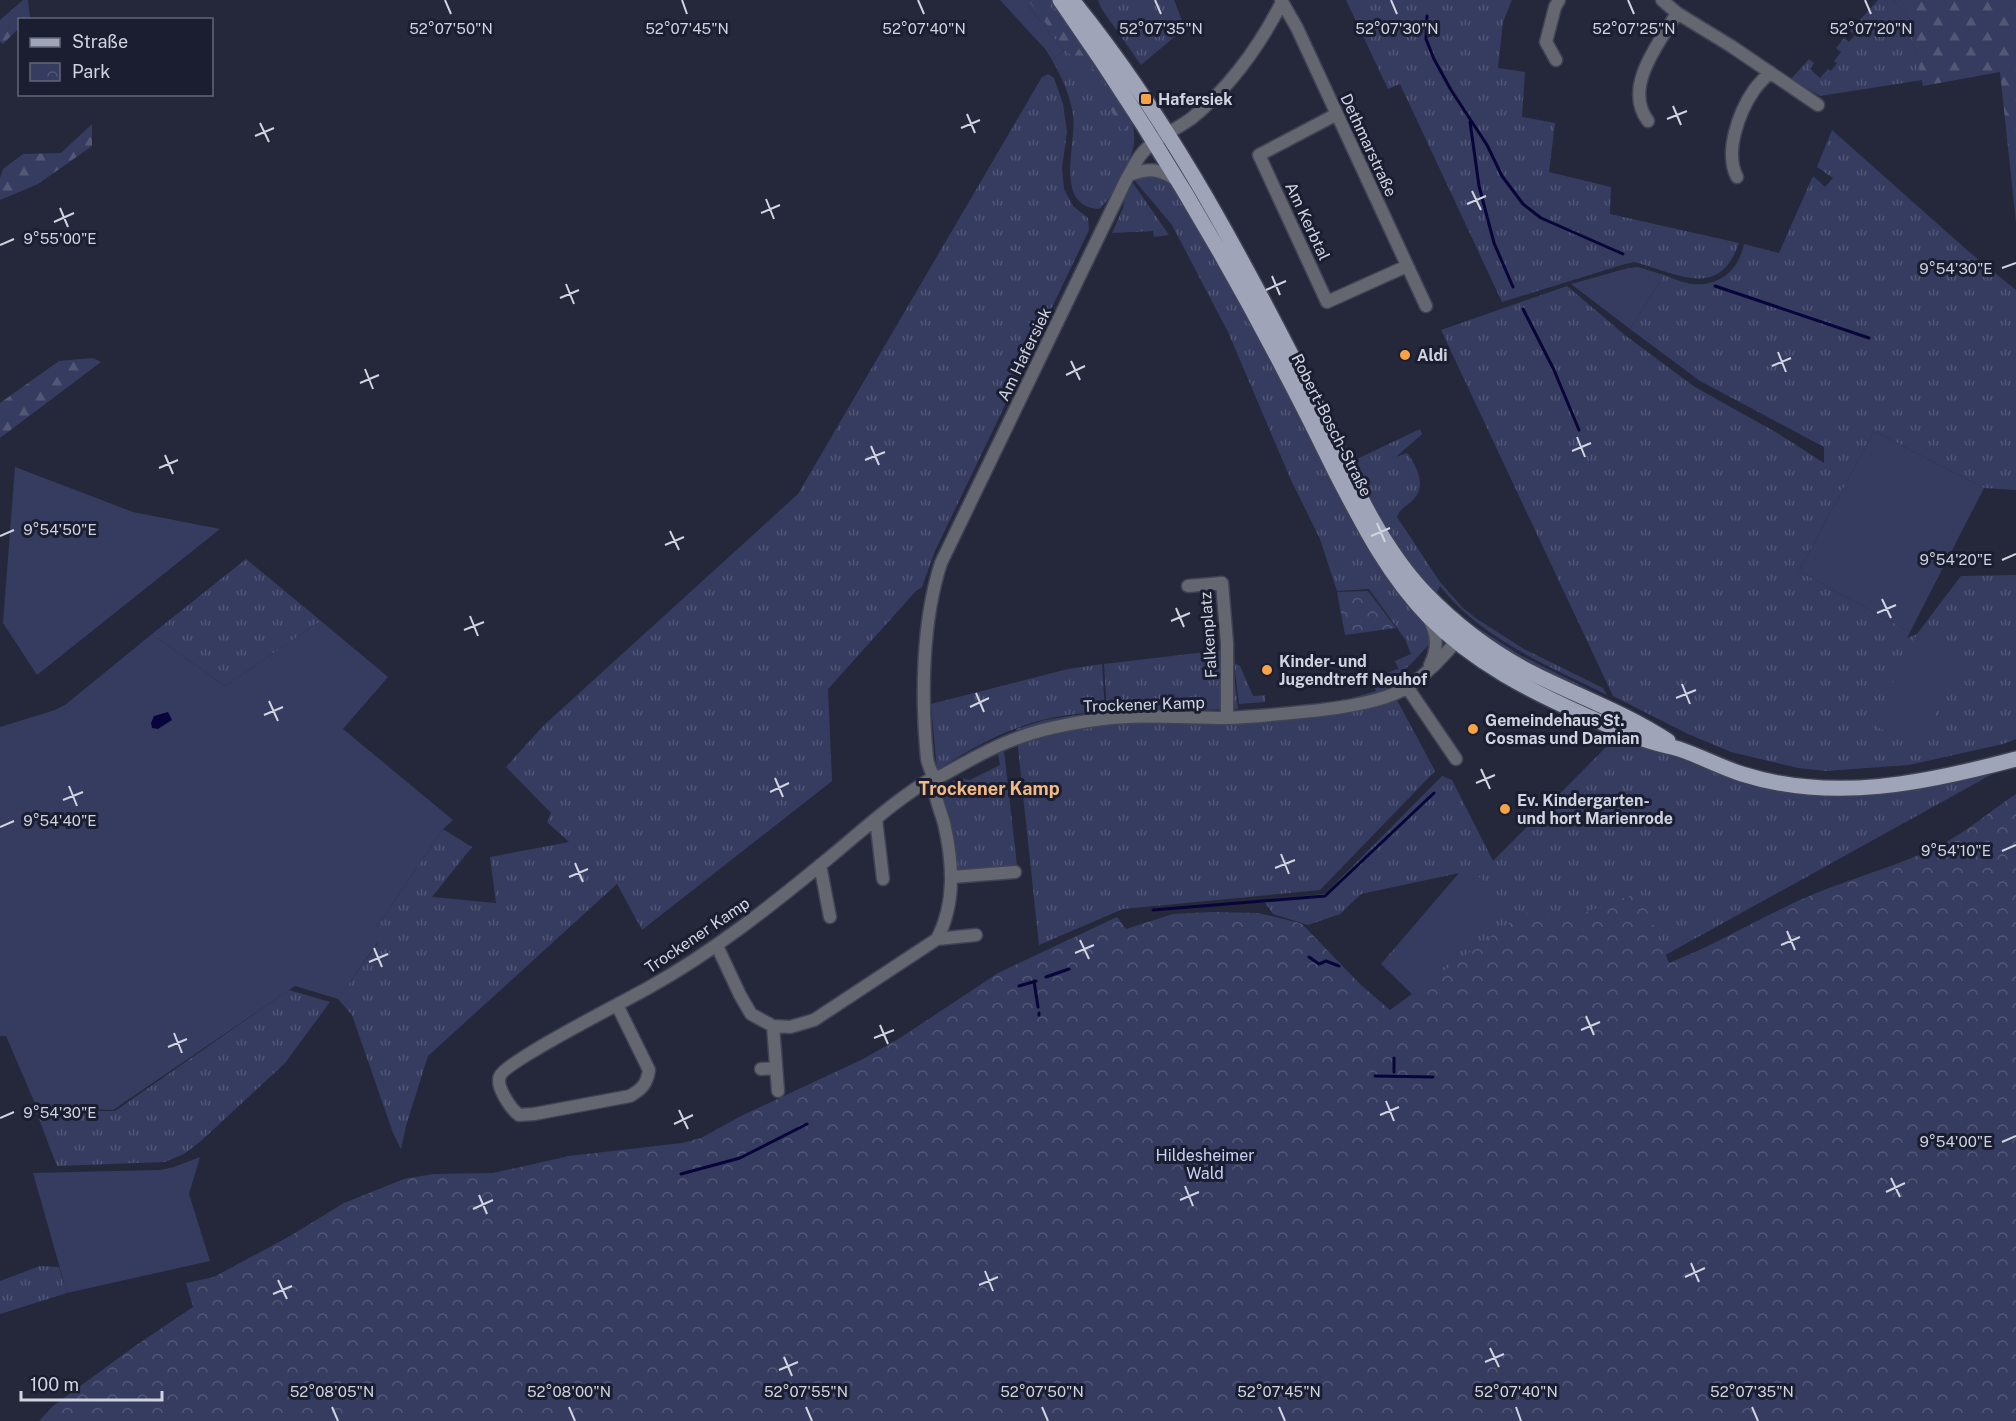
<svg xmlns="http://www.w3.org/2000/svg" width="2016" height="1421" font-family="'Public Sans',sans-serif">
<defs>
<pattern id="grass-tufts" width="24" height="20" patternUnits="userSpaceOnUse" patternTransform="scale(1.5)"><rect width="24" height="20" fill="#363c60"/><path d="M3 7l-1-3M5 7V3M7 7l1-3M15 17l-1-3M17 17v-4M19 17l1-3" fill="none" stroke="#525776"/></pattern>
<pattern id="forest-firs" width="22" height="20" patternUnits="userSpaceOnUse" patternTransform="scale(1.5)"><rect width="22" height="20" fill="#363c60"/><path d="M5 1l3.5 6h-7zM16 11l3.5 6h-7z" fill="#525776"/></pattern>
<pattern id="park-crowns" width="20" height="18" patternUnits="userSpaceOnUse" patternTransform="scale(1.5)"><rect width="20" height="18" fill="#363c60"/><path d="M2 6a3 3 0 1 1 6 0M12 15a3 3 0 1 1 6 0" fill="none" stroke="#525776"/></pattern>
</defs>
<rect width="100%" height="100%" fill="#24283a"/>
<path fill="url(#grass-tufts)" d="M1024,0H1052L1130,116C1133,125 1135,133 1134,143C1131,163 1114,196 1099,209C1053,206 1077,145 1073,115C1070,95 1062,78 1052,60L1064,51Z
M1098,0H1174L1185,28L1141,65L1101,8Z
M1346,0H1512L1503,22L1498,68L1525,72L1522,117L1555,123L1549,172L1611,187L1610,214L1739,243C1719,301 1677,273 1634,262L1625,264L1502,302L1400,84L1388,89Z
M1878,0H1893L1907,15L1922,80L1820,96L1791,79L1809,59L1814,63L1810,69L1820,78L1828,69L1831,71L1837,63L1834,61L1841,52L1836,48L1844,38L1849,42L1855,35L1850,31Z
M1048,74L1054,78L1063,104L1067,132L1062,168L1064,189L1073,206L1088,218L1089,230L935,551L922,587L916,591L828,689L832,781L642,930L617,884L428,1056L406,1126L401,1149L393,1133L352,1015L338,999L378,943L304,863L376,928L443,829L472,847L432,897L496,903L490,857L569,842L547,822L551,813L506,767L543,726L798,494L1042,77Z
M1832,130L1968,251L2016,290V490L1984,488L1874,431L1799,571L1910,632L1907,638L1917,634L1961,576L2016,575V739L2003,744L1909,765L1826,771L1798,768L1731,752L1688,734L1613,696L1441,330L1567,286L1626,336L1695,387L1779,434L1824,463V447L1700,381L1630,329L1664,275C1672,278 1683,283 1692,284C1719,287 1739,270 1744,244L1779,253L1813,176L1825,187L1833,178L1817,167Z
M1145,175L1164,177L1175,186L1437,636C1418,655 1403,676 1380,688L1389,685L1435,771L1320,890L1123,909L1039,945L1016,729L1045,720L1076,715L1237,711L1300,706L1348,699L1376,691L1372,679L1397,669L1399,670L1395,661L1411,654L1405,639L1369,589L1337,591L1320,539L1291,480L1228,332L1172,225L1135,181Z
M1133,183L1169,235L1154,237L1153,231L1112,233L1123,208L1126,192Z
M1420,429L1422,434L1396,457L1407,453C1417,466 1427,487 1413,500C1407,506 1400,508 1397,517L1440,582L1463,608L1477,619L1524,649L1603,688L1607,695C1549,666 1481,639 1440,586L1434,599L1393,546L1352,468L1357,459Z
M246,559L321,621L225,686L152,634Z
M1475,626L1520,655L1604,697L1600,699L1519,658L1473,628Z
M1231,649L1238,709L1107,712L1104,664Z
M1234,663L1240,666L1253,696L1265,695V702L1239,704Z
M1102,664L1105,712C1035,714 996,733 937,770L931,704L1068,669Z
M1617,736C1640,746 1663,752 1686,761C1705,767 1723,777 1742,782C1783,793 1828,799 1870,795C1912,791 1954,781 1996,772L1660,958L1415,997L1381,964L1459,873L1361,894L1340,914L1308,925L1273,914L1263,900L1325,894L1442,776L1452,780L1493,861Z
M1004,751L1017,865L958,871L951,823L942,792L949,783L960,778L970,780L1000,765L998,754Z
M289,990L330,1002L285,1063L201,1141L184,1154L165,1162L57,1166L36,1111H115Z
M40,1266L59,1267L67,1293L0,1314V1281Z"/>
<path fill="url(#forest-firs)" d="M23,0H28L30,18L20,20L19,28L3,44L0,42V20Z
M1028,0H1046L1112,97L1124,121L1127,134H1123L1107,102Z
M1893,0H2016V223L2000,72L1923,86L1907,15Z
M92,124V146L38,184L0,200V179L3,169L23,154L61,153Z
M93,358L101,362L0,438V403L59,361Z"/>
<path fill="url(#park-crowns)" d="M1368,591L1396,628L1345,635L1337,592Z
M2016,794V1421H39L53,1406L135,1346L193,1307L186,1283L214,1277L290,1236L344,1203L404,1179L433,1174L493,1173L569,1156L682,1143L701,1138L743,1115L863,1059L900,1038L998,973L1117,917L1126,929L1173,914L1212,912L1258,913L1296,922L1302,924L1361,985L1390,1010L1523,913L1581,914L1640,892L1669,963C1715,945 1756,920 1800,900C1842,881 1886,870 1928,851C1960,838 1987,813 2016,794Z"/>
<path fill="#363c60" d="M1000,0H1024L1064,51L1052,60L1045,49Z
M1638,267L1664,275L1630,329L1571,284L1628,268Z
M1874,431L1984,488L1910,632L1799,571Z
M15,467L133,512L220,529L37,675L3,623Z
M321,621L388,677L343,729L453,820L443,829L376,928L378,942L338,999L295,986L113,1110L37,1108L6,1036H0V727L55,710L65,705L152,634L225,686Z
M1917,634L1964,659L1918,748L1872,724Z
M1468,866L1506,903L1421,990L1387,959Z
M200,1157L189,1194L210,1261L67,1293L33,1173L160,1170L174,1167Z"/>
<path fill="#090439" d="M168,712L172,720L158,729L152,728L151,723L154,716Z"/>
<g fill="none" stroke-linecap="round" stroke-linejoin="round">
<path stroke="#090439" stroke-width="3" d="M1427,16L1426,39L1434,59L1451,90L1487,145L1502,176L1523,204L1541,218L1623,254
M1470,122L1479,186L1494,243L1513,287
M1715,286L1869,338
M1523,309L1554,370L1579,430
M1153,910L1325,896L1434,793
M1309,957L1319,964L1326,961L1339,966
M1046,977L1069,969
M1034,981L1038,1007
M1019,986L1036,981
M1039,1013V1015
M1394,1058V1072
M1375,1076L1433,1077
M681,1174L740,1158L807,1124"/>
<defs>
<path id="minor" d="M1281,0L1297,28L1426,306
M1662,0L1677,13L1731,46L1818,105
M1556,60L1546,42L1555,7L1559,0
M1337,114L1259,155L1327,302L1407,266
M1648,121C1622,87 1660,42 1677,13
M1129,175C1150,168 1159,168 1178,181
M1737,177C1724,152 1739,112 1754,90C1759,83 1765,78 1770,72
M1188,586L1222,583L1227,643V718
M1429,619C1438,635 1438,649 1430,665
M1407,687L1456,759
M876,819L883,879
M820,865L830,917
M952,877L1015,872
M937,939L976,935
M717,946L740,995L751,1014L773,1026L790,1027L814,1020L937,939C956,903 953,862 944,823C941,813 937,803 935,793C934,788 935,783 934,779C932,772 928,766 927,758C921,697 922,621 941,563L1126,180C1131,172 1135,163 1140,156C1152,139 1176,130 1192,118C1230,87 1260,45 1282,2
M617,1005L649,1070C647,1084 642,1089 630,1096L534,1114L519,1115C511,1109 495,1086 500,1076C506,1061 627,1000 648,988C713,952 772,905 829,858C863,830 896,799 934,777L941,776C963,764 986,750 1010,741C1039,729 1071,723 1103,719C1143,714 1185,718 1226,718C1258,717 1290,713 1321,710C1346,707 1388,701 1409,686C1428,673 1447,653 1461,635
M773,1026L778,1091
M761,1069L776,1068"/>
<path id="major" d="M1060,0C1142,117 1216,239 1282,366C1300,400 1317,434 1334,469C1361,521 1387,574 1429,617C1475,663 1530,691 1589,717C1608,725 1627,734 1646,740C1657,744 1668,746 1679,749C1700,756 1720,767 1742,774C1833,803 1926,783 2016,759
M1072,0C1163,112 1232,239 1298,368C1336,441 1368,534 1426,594C1457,626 1496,655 1536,675C1580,697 1627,714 1668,741"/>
</defs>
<use href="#minor" stroke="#404355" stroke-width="15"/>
<use href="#major" stroke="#404355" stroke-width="18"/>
<use href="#minor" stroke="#646670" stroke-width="12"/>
<use href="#major" stroke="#9fa4b8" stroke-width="15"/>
</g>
<path fill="none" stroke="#d0d3e0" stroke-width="2" d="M445,0L451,14M682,0L687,14M918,0L924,14M1155,0L1161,14M1391,0L1397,14M1628,0L1634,14M1865,0L1871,14M1673,106L1681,125M967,114L975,133M1667,119L1687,111M260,123L269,142M961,128L980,120M255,136L274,128M1472,191L1481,210M766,199L774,219M1467,204L1486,196M60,208L68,227M761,213L780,205M54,222L74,213M0,245L14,239M2002,268L2016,263M1272,276L1280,295M566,284L574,304M1266,290L1286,281M560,298L579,290M1778,352L1786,372M1071,361L1080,380M1772,366L1791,358M365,369L373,389M1066,375L1085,366M360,383L379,375M1577,437L1585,457M871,446L879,465M1572,451L1591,443M165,455L173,474M865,460L885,452M159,468L178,460M1377,523L1385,542M670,531L679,550M0,536L14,530M1371,536L1390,528M665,545L684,537M2002,560L2016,554M1882,599L1891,618M1176,608L1184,627M1877,613L1896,605M470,616L478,636M1171,621L1190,613M464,630L484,622M1682,684L1690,704M976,693L984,712M1676,698L1696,690M269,701L278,721M970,707L989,698M264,715L283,707M1481,769L1490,789M775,778L783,797M1476,783L1495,775M69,786L77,806M770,792L789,783M63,800L83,792M0,827L14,821M2002,851L2016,845M1281,854L1289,874M575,863L583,882M1275,868L1295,860M569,877L588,869M1787,931L1795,950M1080,940L1089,959M1781,945L1800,937M374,948L382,967M1075,953L1094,945M369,962L388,954M1586,1016L1594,1035M880,1025L888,1044M1581,1030L1600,1022M174,1033L182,1053M874,1038L894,1030M168,1047L187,1039M1386,1101L1394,1121M679,1110L688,1129M1380,1115L1399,1107M0,1118L14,1112M674,1124L693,1115M2002,1142L2016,1136M1891,1178L1900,1197M1185,1186L1193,1206M1886,1192L1905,1183M479,1195L487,1214M1180,1200L1199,1192M473,1209L493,1200M1691,1263L1699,1282M985,1271L993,1291M1685,1277L1705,1268M278,1280L287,1299M979,1285L998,1277M273,1294L292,1286M1490,1348L1499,1367M784,1357L792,1376M1485,1362L1504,1354M779,1370L798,1362M332,1407L338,1421M569,1407L575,1421M806,1407L812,1421M1042,1407L1048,1421M1279,1407L1285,1421M1516,1407L1521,1421M1752,1407L1758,1421"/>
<g fill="#f6a247" stroke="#1a1e30" stroke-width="2">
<rect x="1140" y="93" width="12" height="12" rx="3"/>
<circle cx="1405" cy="355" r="6"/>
<circle cx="1267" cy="670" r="6"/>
<circle cx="1473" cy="729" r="6"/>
<circle cx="1505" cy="809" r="6"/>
</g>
<g text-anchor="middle" stroke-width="6" stroke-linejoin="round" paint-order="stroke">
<g font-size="16" font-weight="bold" fill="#d0d3e0" stroke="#1a1e30" text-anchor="start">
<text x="1158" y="105">Hafersiek</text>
<text x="1417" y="361">Aldi</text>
<text x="1279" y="667">Kinder- und<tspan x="1279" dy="18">Jugendtreff Neuhof</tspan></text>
<text x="1485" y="726">Gemeindehaus St.<tspan x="1485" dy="18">Cosmas und Damian</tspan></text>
<text x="1517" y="806">Ev. Kindergarten-<tspan x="1517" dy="18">und hort Marienrode</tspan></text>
</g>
<g font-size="16" fill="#d0d3e0" stroke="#1a1e30">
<text transform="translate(1369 145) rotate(65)" y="6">Dethmarstraße</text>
<text transform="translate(1308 221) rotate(65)" y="6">Am Kerbtal</text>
<text transform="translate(1024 354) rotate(-64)" y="6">Am Hafersiek</text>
<text transform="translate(1332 425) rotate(63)" y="6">Robert-Bosch-Straße</text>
<text transform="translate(1208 635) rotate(-94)" y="6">Falkenplatz</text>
<text transform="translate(1144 704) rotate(-2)" y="6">Trockener Kamp</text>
<text transform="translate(697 935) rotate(-34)" y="6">Trockener Kamp</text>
</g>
<g font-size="16" fill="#c9d1f5" stroke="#1a1e30">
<text x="1205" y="1161">Hildesheimer<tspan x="1205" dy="18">Wald</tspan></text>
</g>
<g font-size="18" font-weight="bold" fill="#f4b980" stroke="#1a1e30">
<text x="989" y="795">Trockener Kamp</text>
</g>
</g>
<g font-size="15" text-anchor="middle" fill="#d0d3e0" stroke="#1a1e30" stroke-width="6" stroke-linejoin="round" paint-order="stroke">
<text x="451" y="34">52°07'50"N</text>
<text x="687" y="34">52°07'45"N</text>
<text x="924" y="34">52°07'40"N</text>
<text x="1161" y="34">52°07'35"N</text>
<text x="1397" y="34">52°07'30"N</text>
<text x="1634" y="34">52°07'25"N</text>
<text x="1871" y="34">52°07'20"N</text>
<text x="60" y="244">9°55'00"E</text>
<text x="1956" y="274">9°54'30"E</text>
<text x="60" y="535">9°54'50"E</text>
<text x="1956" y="565">9°54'20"E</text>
<text x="60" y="826">9°54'40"E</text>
<text x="1956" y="856">9°54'10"E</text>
<text x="60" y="1118">9°54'30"E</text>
<text x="1956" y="1147">9°54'00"E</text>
<text x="332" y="1397">52°08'05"N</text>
<text x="569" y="1397">52°08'00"N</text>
<text x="806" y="1397">52°07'55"N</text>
<text x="1042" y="1397">52°07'50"N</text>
<text x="1279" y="1397">52°07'45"N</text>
<text x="1516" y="1397">52°07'40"N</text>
<text x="1752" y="1397">52°07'35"N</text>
</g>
<rect x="18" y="18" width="195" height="78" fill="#1a1e30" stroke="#636676" stroke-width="1.5"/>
<rect x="30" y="38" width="30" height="9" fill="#9fa4b8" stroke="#636676" stroke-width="1.5"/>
<text x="72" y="48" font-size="18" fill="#d0d3e0">Straße</text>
<rect x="30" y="63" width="30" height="18" fill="url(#park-crowns)" stroke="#636676" stroke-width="1.5"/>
<text x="72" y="78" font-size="18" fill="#d0d3e0">Park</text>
<path d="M21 1391v9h141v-9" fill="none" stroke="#d0d3e0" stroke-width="3"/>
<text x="30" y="1391" font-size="18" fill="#d0d3e0" stroke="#1a1e30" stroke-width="4.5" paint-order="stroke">100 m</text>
</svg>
